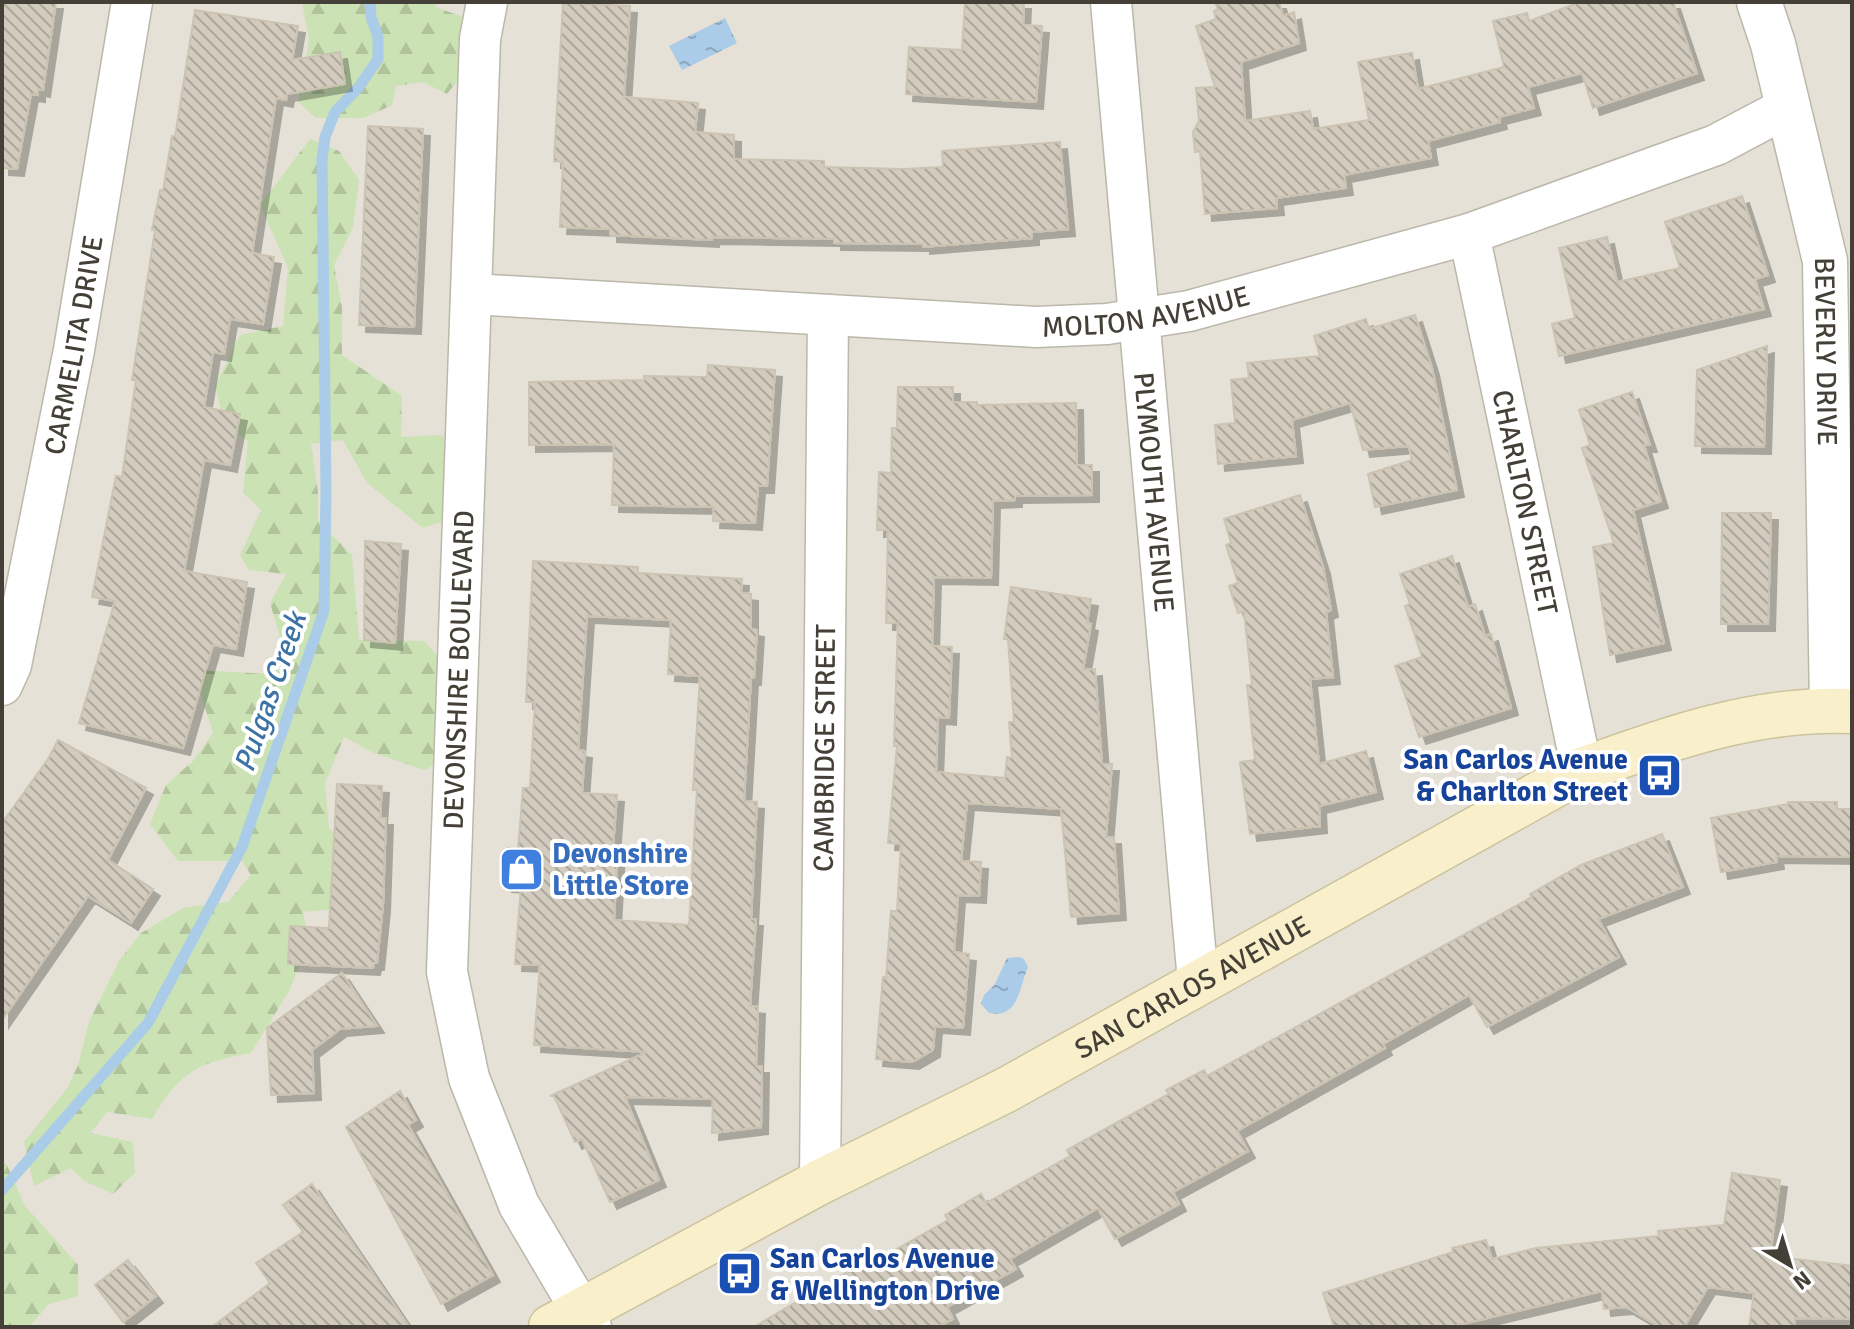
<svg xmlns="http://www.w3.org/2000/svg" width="1854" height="1329" font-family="Signika,sans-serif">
<defs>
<pattern id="forest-firs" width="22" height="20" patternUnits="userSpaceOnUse" patternTransform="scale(2)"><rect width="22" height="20" fill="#cbe2b4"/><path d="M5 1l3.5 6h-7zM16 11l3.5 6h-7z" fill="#b0c39b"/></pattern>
<pattern id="water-ripples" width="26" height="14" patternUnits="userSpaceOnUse" patternTransform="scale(2)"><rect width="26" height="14" fill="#aacce8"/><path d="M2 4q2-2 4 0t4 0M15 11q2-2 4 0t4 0" fill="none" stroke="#8ca7bd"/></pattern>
<pattern id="building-back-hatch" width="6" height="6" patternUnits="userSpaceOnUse" patternTransform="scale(2)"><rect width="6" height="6" fill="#d2cbbe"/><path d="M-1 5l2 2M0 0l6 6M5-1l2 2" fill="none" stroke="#aca69b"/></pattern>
<filter id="shadow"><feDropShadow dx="7" dy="7" stdDeviation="0" flood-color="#0004"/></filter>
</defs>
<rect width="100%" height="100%" fill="#f2efe8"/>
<path fill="#e5e1d6" d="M2,2H1852V1327H2Z"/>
<path fill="url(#forest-firs)" d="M302,2H435L436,7L468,19V67L447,94L423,82L396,86L392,105L364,118H316L298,102L309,40Z
M310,139L339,151L359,180L353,228L334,265L342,307V355L402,396L401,437L442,435L460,461L455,517L423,528L367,483L343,440L311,444L318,492V521L352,555L359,640L424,641L443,662L465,746L425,770L374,753L344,737L325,783L329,828L362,861L364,906L303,912L309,943L289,991L251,1053C197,1063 181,1071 152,1119L107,1112L90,1133L133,1142L135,1173L113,1194L84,1181L71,1168L34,1186L24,1142L68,1087L78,1065L89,1022L119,961L141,933L183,908L228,902L251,875L242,861H178L150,824L166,785L193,761L213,733L193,670L269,674L280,637L270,603L286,574L249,570L240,555L261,510L243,493L248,441L225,426L215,386L240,335L283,326L288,268L260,205Z
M6,1163L25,1206L78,1265V1296L49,1304L29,1327H2V1164Z"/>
<path fill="url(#water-ripples)" d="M725,18L737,43L682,70L669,46Z
M1019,957L1024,959L1028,967C1019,987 1019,1019 989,1013L981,1004L984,995L995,984L1007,958Z"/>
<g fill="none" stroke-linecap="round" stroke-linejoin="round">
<path stroke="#aacce8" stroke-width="11" d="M2,1190L148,1023L242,847L324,611L326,490L322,159L325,137L335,112L359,87L378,59V37L371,17L370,2"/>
</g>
<path fill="url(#building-back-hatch)" stroke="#ccc3b2" stroke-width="2" fill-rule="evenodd" filter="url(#shadow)" d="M2,2H56L43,90L38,89V95L31,94L17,169L2,168Z
M965,2H1024L1023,25L1042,26L1036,102L906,94L909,47L962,50Z
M1215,2H1279L1283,16L1294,12L1299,43L1241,62L1245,121L1310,111L1313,129L1369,120L1358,62L1412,53L1418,89L1504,67L1493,21L1527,13L1529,21L1580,2H1673L1697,73L1593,108L1582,73L1528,87L1534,108L1499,117L1500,122L1428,141L1431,158L1344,175L1346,188L1276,198L1277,208L1205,214L1200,151L1195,152L1193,132L1199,121L1196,88L1215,87L1196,26L1216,19L1214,11L1218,9Z
M563,3L630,6L624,97L698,103L695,132L734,135V159L824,161V167L904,169L943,167L942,151L1060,142L1068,229L1032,232V238L923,247V244L834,243V239L712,237V240L610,235V229L560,227L563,162L554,161Z
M195,10L298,26L292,60L340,52L345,84L287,94L286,100L276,98L252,253L274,257L263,324L230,319L224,354L213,352L204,407L240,414L230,465L204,460L184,571L247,582L236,649L213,645L183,748L79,723L115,601L92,597L116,476L122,477L136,380H132L155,230H152L160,190L163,191L172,136L175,137Z
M368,126L423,129L414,327L359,325Z
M1742,196L1768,275L1755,279L1764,309L1559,356L1552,324L1575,318L1559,248L1607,237L1617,282L1680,268L1665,222Z
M1415,315L1432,368L1457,490L1375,507L1368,474L1412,460L1409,446L1363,450L1350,403L1292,420L1296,456L1218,464L1215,425L1235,423L1231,380L1249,378L1247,363L1320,356L1314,336L1366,319L1369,329Z
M1767,346L1764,447L1695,446L1697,370Z
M708,365L775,370L767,486H758L755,523L713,521L714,507L612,505L614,444L529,445V382L644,380V376L707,377Z
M898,387H953V402H977V405L1076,403L1077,465H1092V495L1015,496V500L993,501L991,578L934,577L932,646L952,647L949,718L938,717L936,772L1005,778L1007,757L1012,758L1009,722H1014L1008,639H1004L1011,587L1091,599L1087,623L1091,624L1083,670L1095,669L1102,764H1112L1106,837H1114L1119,913L1071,917L1061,809L967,803L961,861L981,862L979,896L958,895L954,952L969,954L963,1028L935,1026L933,1050L912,1062L876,1059L883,977L886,978L891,911H897L901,844L888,843L897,746H894L898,623H886L888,530H877L879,472L891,473L892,428H897Z
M1632,392L1650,445H1644L1661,501L1633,510L1664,643L1610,655L1593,547L1614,543L1582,448L1590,445L1579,410Z
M1300,495L1323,567L1331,610L1326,612L1333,677L1310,679L1319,764L1366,751L1376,792L1319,806L1320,826L1250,834L1240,762L1255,760L1247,685H1252L1244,611L1238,613L1229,586L1238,583L1226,545L1231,543L1224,519Z
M1722,513H1771L1768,624H1721Z
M365,541L401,544L395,643L364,640Z
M1452,556L1468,607L1475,604L1485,636L1491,634L1511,708L1419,737L1395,666L1422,657L1405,606L1410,604L1400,574Z
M533,561L638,567V573L742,579L741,593L751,594V629L757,630L754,678H751L744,801L757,802L751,919H756L750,1006L758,1007L756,1066H762L761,1127L712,1133L713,1099L625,1097L659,1180L610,1202L582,1139L575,1142L554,1096H550L647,1052L534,1045L540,965L515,964L521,886L505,885L508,848L518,849L523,788H530L535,702H526ZM587,616L671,620L668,674L700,676L693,790H697L689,925L614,920L618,847H613L617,795L582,793L585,751L578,750Z
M58,740L146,788L108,860L153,889L131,923L88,896L2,1020V823L48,759Z
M337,784L382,786L380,818H386L383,905L377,963H374L373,968L288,964L290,926L329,928Z
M1788,802H1837V809H1852V857L1776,856L1777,862L1721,872L1711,818L1788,804Z
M1662,834L1683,887L1598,919L1619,957L1487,1027L1469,995L1383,1044L1385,1048L1237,1131L1248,1151L1173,1192L1179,1204L1115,1239L1098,1208L1010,1259L1016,1269L947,1307L953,1319L937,1327H754L846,1273L877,1257L879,1259L948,1220L945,1215L981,1194L986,1203L1070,1156L1067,1150L1169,1094L1166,1090L1204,1070L1207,1076L1532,897L1530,894L1581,865Z
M342,973L377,1026L340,1029L312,1050L314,1093L271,1095L267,1028Z
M400,1091L416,1120L408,1125L493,1275L441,1304L346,1127Z
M1732,1173L1780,1180L1770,1256L1852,1266V1319L1795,1318L1794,1327H1749L1754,1293L1708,1287L1684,1327H1660L1626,1307L1604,1309L1602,1291L1450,1327H1334L1323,1293L1453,1252L1452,1248L1486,1240L1492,1259L1536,1248L1659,1236L1658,1231L1724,1225Z
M312,1184L409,1327H212L270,1283L256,1263L303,1232L283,1205Z
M128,1260L156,1296L123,1322L95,1285Z"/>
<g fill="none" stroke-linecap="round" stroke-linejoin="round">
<defs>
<g id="minor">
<path d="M487,2L480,39L447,972L469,1078L519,1205L591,1327"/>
<path id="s1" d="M1111,2L1198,981"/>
<path id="s2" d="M1469,234L1582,770"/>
<path id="s3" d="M472,294L1036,327L1107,324L1189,311L1469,234L1716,145L1788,107"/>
<path id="s4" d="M2,685L11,665L74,350L132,2"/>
<path id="s5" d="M820,1182L828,315"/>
</g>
<g id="tertiary">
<path id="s6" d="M1759,2L1773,44L1825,261L1832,710"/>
</g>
<g id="secondary">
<path id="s7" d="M551,1327L820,1182L1006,1090L1582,770C1669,738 1758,707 1852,711"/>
</g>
</defs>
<use href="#minor" stroke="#bcb7ab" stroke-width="43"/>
<use href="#tertiary" stroke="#bcb7ab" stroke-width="47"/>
<use href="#secondary" stroke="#cdc39c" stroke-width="47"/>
<use href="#minor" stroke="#fff" stroke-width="40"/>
<use href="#tertiary" stroke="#fff" stroke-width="44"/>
<use href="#secondary" stroke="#f9f0cb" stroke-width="44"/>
</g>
<defs>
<symbol id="bus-square" viewBox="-11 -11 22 22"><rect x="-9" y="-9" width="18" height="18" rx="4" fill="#1a4fb4" stroke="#fff"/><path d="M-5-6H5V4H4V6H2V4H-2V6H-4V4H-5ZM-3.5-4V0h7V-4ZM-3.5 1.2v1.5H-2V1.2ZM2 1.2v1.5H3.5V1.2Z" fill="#fff"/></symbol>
<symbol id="shop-square" viewBox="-11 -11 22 22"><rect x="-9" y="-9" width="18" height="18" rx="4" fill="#3f7fe0" stroke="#fff"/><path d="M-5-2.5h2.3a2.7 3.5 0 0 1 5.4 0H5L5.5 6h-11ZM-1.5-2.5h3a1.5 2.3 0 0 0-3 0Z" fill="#fff"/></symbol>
</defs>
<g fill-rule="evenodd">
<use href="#bus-square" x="1634" y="750" width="51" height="51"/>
<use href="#shop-square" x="496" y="844" width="51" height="51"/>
<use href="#bus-square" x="714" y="1248" width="51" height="51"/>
</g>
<g text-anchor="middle" stroke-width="8" stroke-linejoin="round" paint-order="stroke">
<g font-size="28" fill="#444037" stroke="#fff">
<text dy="10" stroke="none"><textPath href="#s3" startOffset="676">MOLTON AVENUE</textPath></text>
<text dy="10" stroke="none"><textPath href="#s4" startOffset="348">CARMELITA DRIVE</textPath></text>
<text dy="10" stroke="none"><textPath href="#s6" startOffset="358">BEVERLY DRIVE</textPath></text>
<text dy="10" stroke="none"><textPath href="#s1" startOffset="492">PLYMOUTH AVENUE</textPath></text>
<text dy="10" stroke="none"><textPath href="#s2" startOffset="274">CHARLTON STREET</textPath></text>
<text transform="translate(458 670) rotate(-88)" y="10">DEVONSHIRE BOULEVARD</text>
<text dy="10" stroke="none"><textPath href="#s5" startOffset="434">CAMBRIDGE STREET</textPath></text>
<text dy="10" stroke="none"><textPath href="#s7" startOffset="726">SAN CARLOS AVENUE</textPath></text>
</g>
<g font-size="28" font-weight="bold" fill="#164399" stroke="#fff" text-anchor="end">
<text x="1628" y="769">San Carlos Avenue<tspan x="1628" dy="32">&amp; Charlton Street</tspan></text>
<text x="770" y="1268" text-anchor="start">San Carlos Avenue<tspan x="770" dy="32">&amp; Wellington Drive</tspan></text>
</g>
<g font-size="28" font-weight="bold" fill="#366cbe" stroke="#fff" text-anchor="start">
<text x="552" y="863">Devonshire<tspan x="552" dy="32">Little Store</tspan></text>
</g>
<g font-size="30" font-style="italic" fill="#3c73a5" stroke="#fff">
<text transform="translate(270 692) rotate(-71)" y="10">Pulgas Creek</text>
</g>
</g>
<rect width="1854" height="1329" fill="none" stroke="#444037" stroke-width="8"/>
<g transform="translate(1790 1265) rotate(142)" stroke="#ffffff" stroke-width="6" paint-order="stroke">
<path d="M0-6L14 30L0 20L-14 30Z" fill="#444037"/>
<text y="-12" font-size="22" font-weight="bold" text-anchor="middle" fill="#444037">N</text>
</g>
</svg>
